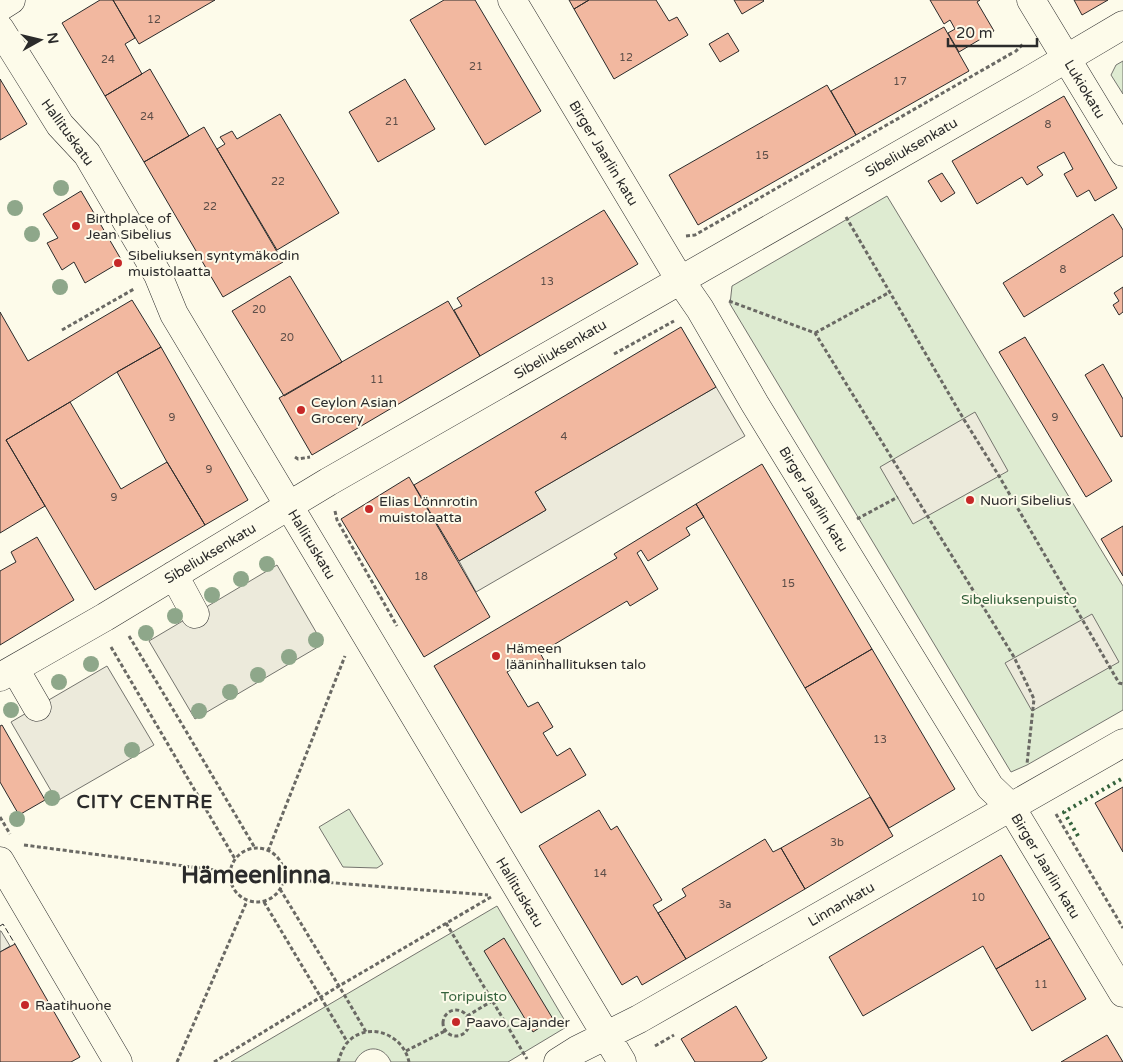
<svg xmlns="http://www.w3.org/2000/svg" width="1123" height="1062" font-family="'Varela Round',sans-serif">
<rect width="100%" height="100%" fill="#fdfbea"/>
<path fill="#deebd1" stroke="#74746e" d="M1123,61V94L1111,75L1116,65Z
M887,196L1123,586V710L1027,765L1011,772L730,304L732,286Z
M349,809L383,864L377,868L343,867L319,827Z
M497,906L568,1026L508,1062H391C383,1044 363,1045 355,1062H231Z"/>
<path fill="#eceadb" stroke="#74746e" d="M716,387L745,436L476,592L459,561L546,510L535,492Z
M975,412L1008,471L913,524L880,467Z
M277,565L323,644L195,719L149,641Z
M1092,614L1119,662L1032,711L1005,663Z
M107,666L154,745L57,801L11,722Z
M0,931H1L10,946L0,952Z"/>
<path fill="#f2b8a0" stroke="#2b2b2b" d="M100,0H113L135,38L125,44L142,74L105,96L62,23Z
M113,0H215L139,44Z
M444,0H475L541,111L485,145L410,20Z
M569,0H589L574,9Z
M589,0H656L669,21L677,17L688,35L614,79L574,9Z
M734,0H763L764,1L742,14Z
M930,0H980L977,2L994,31L959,52L948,33L955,29L950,20L944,24Z
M1074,0H1108L1082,15Z
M944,27L969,71L856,135L831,91Z
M728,33L739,51L720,62L709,44Z
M150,69L189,136L144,162L105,96Z
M0,79L27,124L0,140Z
M405,79L435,129L378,162L349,112Z
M827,85L856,135L698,225L669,175Z
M1064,96L1117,188L1095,201L1089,190L1077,197L1064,174L1073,169L1064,152L1037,167L1043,175L1027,185L1022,177L977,204L952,161Z
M280,114L339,213L277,250L217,149L225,144L220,137L232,131L237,139Z
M204,127L283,262L223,297L144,162Z
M942,173L955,193L941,202L928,181Z
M81,191L122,261L85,283L74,262L62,270L47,243L58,238L43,214Z
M604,210L638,264L480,356L454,310L462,306L457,298Z
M1113,214L1123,230V256L1024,317L1003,283Z
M290,276L342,362L284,396L232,311Z
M1123,287V312L1119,315L1113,305L1119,301L1114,293Z
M132,300L161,347L117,372L70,402L6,440L45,506L0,533V312L28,361Z
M448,301L480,356L312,455L279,398Z
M681,327L716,387L535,492L546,510L459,561L414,485Z
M1025,337L1112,481L1086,497L999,352Z
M161,347L248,500L205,525L167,462L117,372Z
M1103,364L1123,399V436L1121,437L1085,375Z
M70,402L121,489L167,462L205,525L95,590L6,440Z
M762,464L872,649L805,688L696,504Z
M409,477L490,617L424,657L341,519Z
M696,504L704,517L686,528L690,535L648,561L641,550L637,553L658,589L630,606L627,601L540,653L544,660L527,670L523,663L507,672L528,707L538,702L553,727L543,733L557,756L570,748L586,775L521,813L434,666L617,558L614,554Z
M1123,526V576L1101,539Z
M37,537L74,600L0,645V571L16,562L11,552Z
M872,649L955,789L889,828L805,688Z
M2,725L45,800L19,815L0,782V726Z
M1123,787V852L1095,803Z
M870,797L893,836L805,889L781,848Z
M599,810L611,830L617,826L662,900L653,905L686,959L642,985L637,976L622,985L539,846Z
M765,839L773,852L781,848L805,889L686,959L658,913L686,896L682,889Z
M1001,855L1050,938L996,969L983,946L863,1016L829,957Z
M504,938L553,1019L533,1032L484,951Z
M1050,938L1086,999L1032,1031L996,969Z
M15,944L80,1057L71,1062H0V952Z
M736,1006L767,1058L761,1062H695L681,1039Z
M1107,1035L1123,1062H1061Z"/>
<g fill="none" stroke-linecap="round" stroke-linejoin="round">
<defs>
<path id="minor" d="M512,0L680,280L700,309L755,404L990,787L1011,807L1123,993
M0,7L11,0
M0,29L60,125L87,154L158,275L174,314L622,1062
M174,575L195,614
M15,669L37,707
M0,677L105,617L328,482L1030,80L1123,25
M0,861L118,1062
M558,1062L577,1050L639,1019L1123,743"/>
<path id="major" d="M1031,0L1123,152"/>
</defs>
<use href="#minor" stroke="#2b2b2b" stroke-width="29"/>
<use href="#major" stroke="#2b2b2b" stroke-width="29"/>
<path stroke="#6a6964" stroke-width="3" stroke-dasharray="4 2.5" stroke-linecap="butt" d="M1015,52L1024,43
M846,217L963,418L999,476L1119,683L1123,684
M686,236L695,235L1014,52
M729,301L815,333L1014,657L1034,699L1027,764
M62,330L134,289
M815,333L890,292
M614,354L674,321
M295,457L298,459L310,457
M335,511L337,520L397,626
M857,519L898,497
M129,636L183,726L255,848
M111,647L235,859
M1056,814L1123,928
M0,817L10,834
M24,845L230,872
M230 875a27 27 0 1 1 54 0a27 27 0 1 1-54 0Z
M268,851L345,656
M284,879L488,895
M280,889L345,996L366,1032
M264,902L348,1043
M446,923L527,1059
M443 1023a13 13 0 1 1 26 0a13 13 0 1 1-26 0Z
M467,1016L492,1001
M655,1046L674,1035
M406,1051L445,1031
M177,1062L247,901
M214,1062L339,986L491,897
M338,1062C340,1056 342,1050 346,1044C366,1020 403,1033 409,1062"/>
<use href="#minor" stroke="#fdfbea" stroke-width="28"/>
<use href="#major" stroke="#fdfbea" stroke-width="28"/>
<path stroke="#34623c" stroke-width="4" stroke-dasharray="2.5 4" stroke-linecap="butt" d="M1078,836L1064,812L1123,778"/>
<path stroke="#2b2b2b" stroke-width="1" stroke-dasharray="6 2.5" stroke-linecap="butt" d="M0,926L3,924L15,944"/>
</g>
<g fill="#8ea78a">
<circle cx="61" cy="188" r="8"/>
<circle cx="15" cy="208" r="8"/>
<circle cx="32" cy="234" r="8"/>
<circle cx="60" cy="287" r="8"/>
<circle cx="267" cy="564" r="8"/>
<circle cx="241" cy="579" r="8"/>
<circle cx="212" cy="595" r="8"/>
<circle cx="175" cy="616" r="8"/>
<circle cx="146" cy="633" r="8"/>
<circle cx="316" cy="640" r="8"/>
<circle cx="289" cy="657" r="8"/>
<circle cx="91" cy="664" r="8"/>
<circle cx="258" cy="675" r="8"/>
<circle cx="59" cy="682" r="8"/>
<circle cx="230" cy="692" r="8"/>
<circle cx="11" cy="710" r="8"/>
<circle cx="199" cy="711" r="8"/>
<circle cx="132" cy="750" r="8"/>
<circle cx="52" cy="798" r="8"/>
<circle cx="17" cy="819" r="8"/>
</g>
<g fill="#c62828" stroke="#fdfbea" stroke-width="2">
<circle cx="76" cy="226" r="5"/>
<circle cx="118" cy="263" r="5"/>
<circle cx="301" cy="410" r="5"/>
<circle cx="970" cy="500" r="5"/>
<circle cx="369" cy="509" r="5"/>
<circle cx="496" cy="656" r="5"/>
<circle cx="25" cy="1005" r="5"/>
<circle cx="456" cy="1022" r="5"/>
</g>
<g text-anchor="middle" stroke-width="4" stroke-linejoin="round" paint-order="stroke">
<g font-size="11" fill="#5d4e48">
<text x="154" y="23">12</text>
<text x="626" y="61">12</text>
<text x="108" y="63">24</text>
<text x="476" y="70">21</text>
<text x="900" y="85">17</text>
<text x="147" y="120">24</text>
<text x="392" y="125">21</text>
<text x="1048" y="128">8</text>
<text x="762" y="159">15</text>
<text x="278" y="185">22</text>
<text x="210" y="210">22</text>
<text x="1063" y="273">8</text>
<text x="547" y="285">13</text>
<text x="259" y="313">20</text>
<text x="287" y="341">20</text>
<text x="377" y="383">11</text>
<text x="172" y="421">9</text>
<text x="1055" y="421">9</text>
<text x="564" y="440">4</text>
<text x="209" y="473">9</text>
<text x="114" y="501">9</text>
<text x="421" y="580">18</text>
<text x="788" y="587">15</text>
<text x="880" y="743">13</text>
<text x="837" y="846">3b</text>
<text x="600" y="877">14</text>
<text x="978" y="901">10</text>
<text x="725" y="908">3a</text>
<text x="1041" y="988">11</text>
</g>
<g font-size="14" fill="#2b2b2b" stroke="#fdfbea">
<text transform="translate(1085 89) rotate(59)" y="5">Lukiokatu</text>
<text transform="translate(68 132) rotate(54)" y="5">Hallituskatu</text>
<text transform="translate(911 147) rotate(-30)" y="5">Sibeliuksenkatu</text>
<text transform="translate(604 153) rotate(59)" y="5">Birger Jaarlin katu</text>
<text transform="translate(560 349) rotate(-30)" y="5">Sibeliuksenkatu</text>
<text transform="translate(814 499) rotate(59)" y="5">Birger Jaarlin katu</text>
<text transform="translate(312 544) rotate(59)" y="5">Hallituskatu</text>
<text transform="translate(210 553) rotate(-31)" y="5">Sibeliuksenkatu</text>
<text transform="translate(1046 866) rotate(59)" y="5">Birger Jaarlin katu</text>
<text transform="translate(520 892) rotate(59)" y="5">Hallituskatu</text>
<text transform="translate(841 904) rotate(-30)" y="5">Linnankatu</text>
</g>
<g font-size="14" fill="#2b2b2b" stroke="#fdfbea" text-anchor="start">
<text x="86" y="223">Birthplace of<tspan x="86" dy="16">Jean Sibelius</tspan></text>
<text x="128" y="260">Sibeliuksen syntymäkodin<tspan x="128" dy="16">muistolaatta</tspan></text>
<text x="311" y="407">Ceylon Asian<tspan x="311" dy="16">Grocery</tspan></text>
<text x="980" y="505">Nuori Sibelius</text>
<text x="379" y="506">Elias Lönnrotin<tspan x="379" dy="16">muistolaatta</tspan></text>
<text x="506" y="653">Hämeen<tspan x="506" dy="16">lääninhallituksen talo</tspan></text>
<text x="35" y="1010">Raatihuone</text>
<text x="466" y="1027">Paavo Cajander</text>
</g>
<g font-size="14" fill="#34623c" stroke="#fdfbea">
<text x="1019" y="604">Sibeliuksenpuisto</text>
<text x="474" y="1001">Toripuisto</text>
</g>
<g font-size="19" font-weight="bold" letter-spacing="1" fill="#2b2b2b" stroke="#fdfbea">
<text x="145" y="808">CITY CENTRE</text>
</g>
<g font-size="24" font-weight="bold" fill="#2b2b2b" stroke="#fdfbea">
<text x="256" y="883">Hämeenlinna</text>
</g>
</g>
<g transform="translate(40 40) rotate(82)" stroke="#fdfbea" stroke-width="4" paint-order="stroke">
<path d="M0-4L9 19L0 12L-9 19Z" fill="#2b2b2b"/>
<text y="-8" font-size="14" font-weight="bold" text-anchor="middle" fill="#2b2b2b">N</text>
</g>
<path d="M948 38v8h89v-8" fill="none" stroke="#2b2b2b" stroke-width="2.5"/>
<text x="956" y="38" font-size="15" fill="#2b2b2b" stroke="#fdfbea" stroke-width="4" paint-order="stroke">20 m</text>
</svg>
